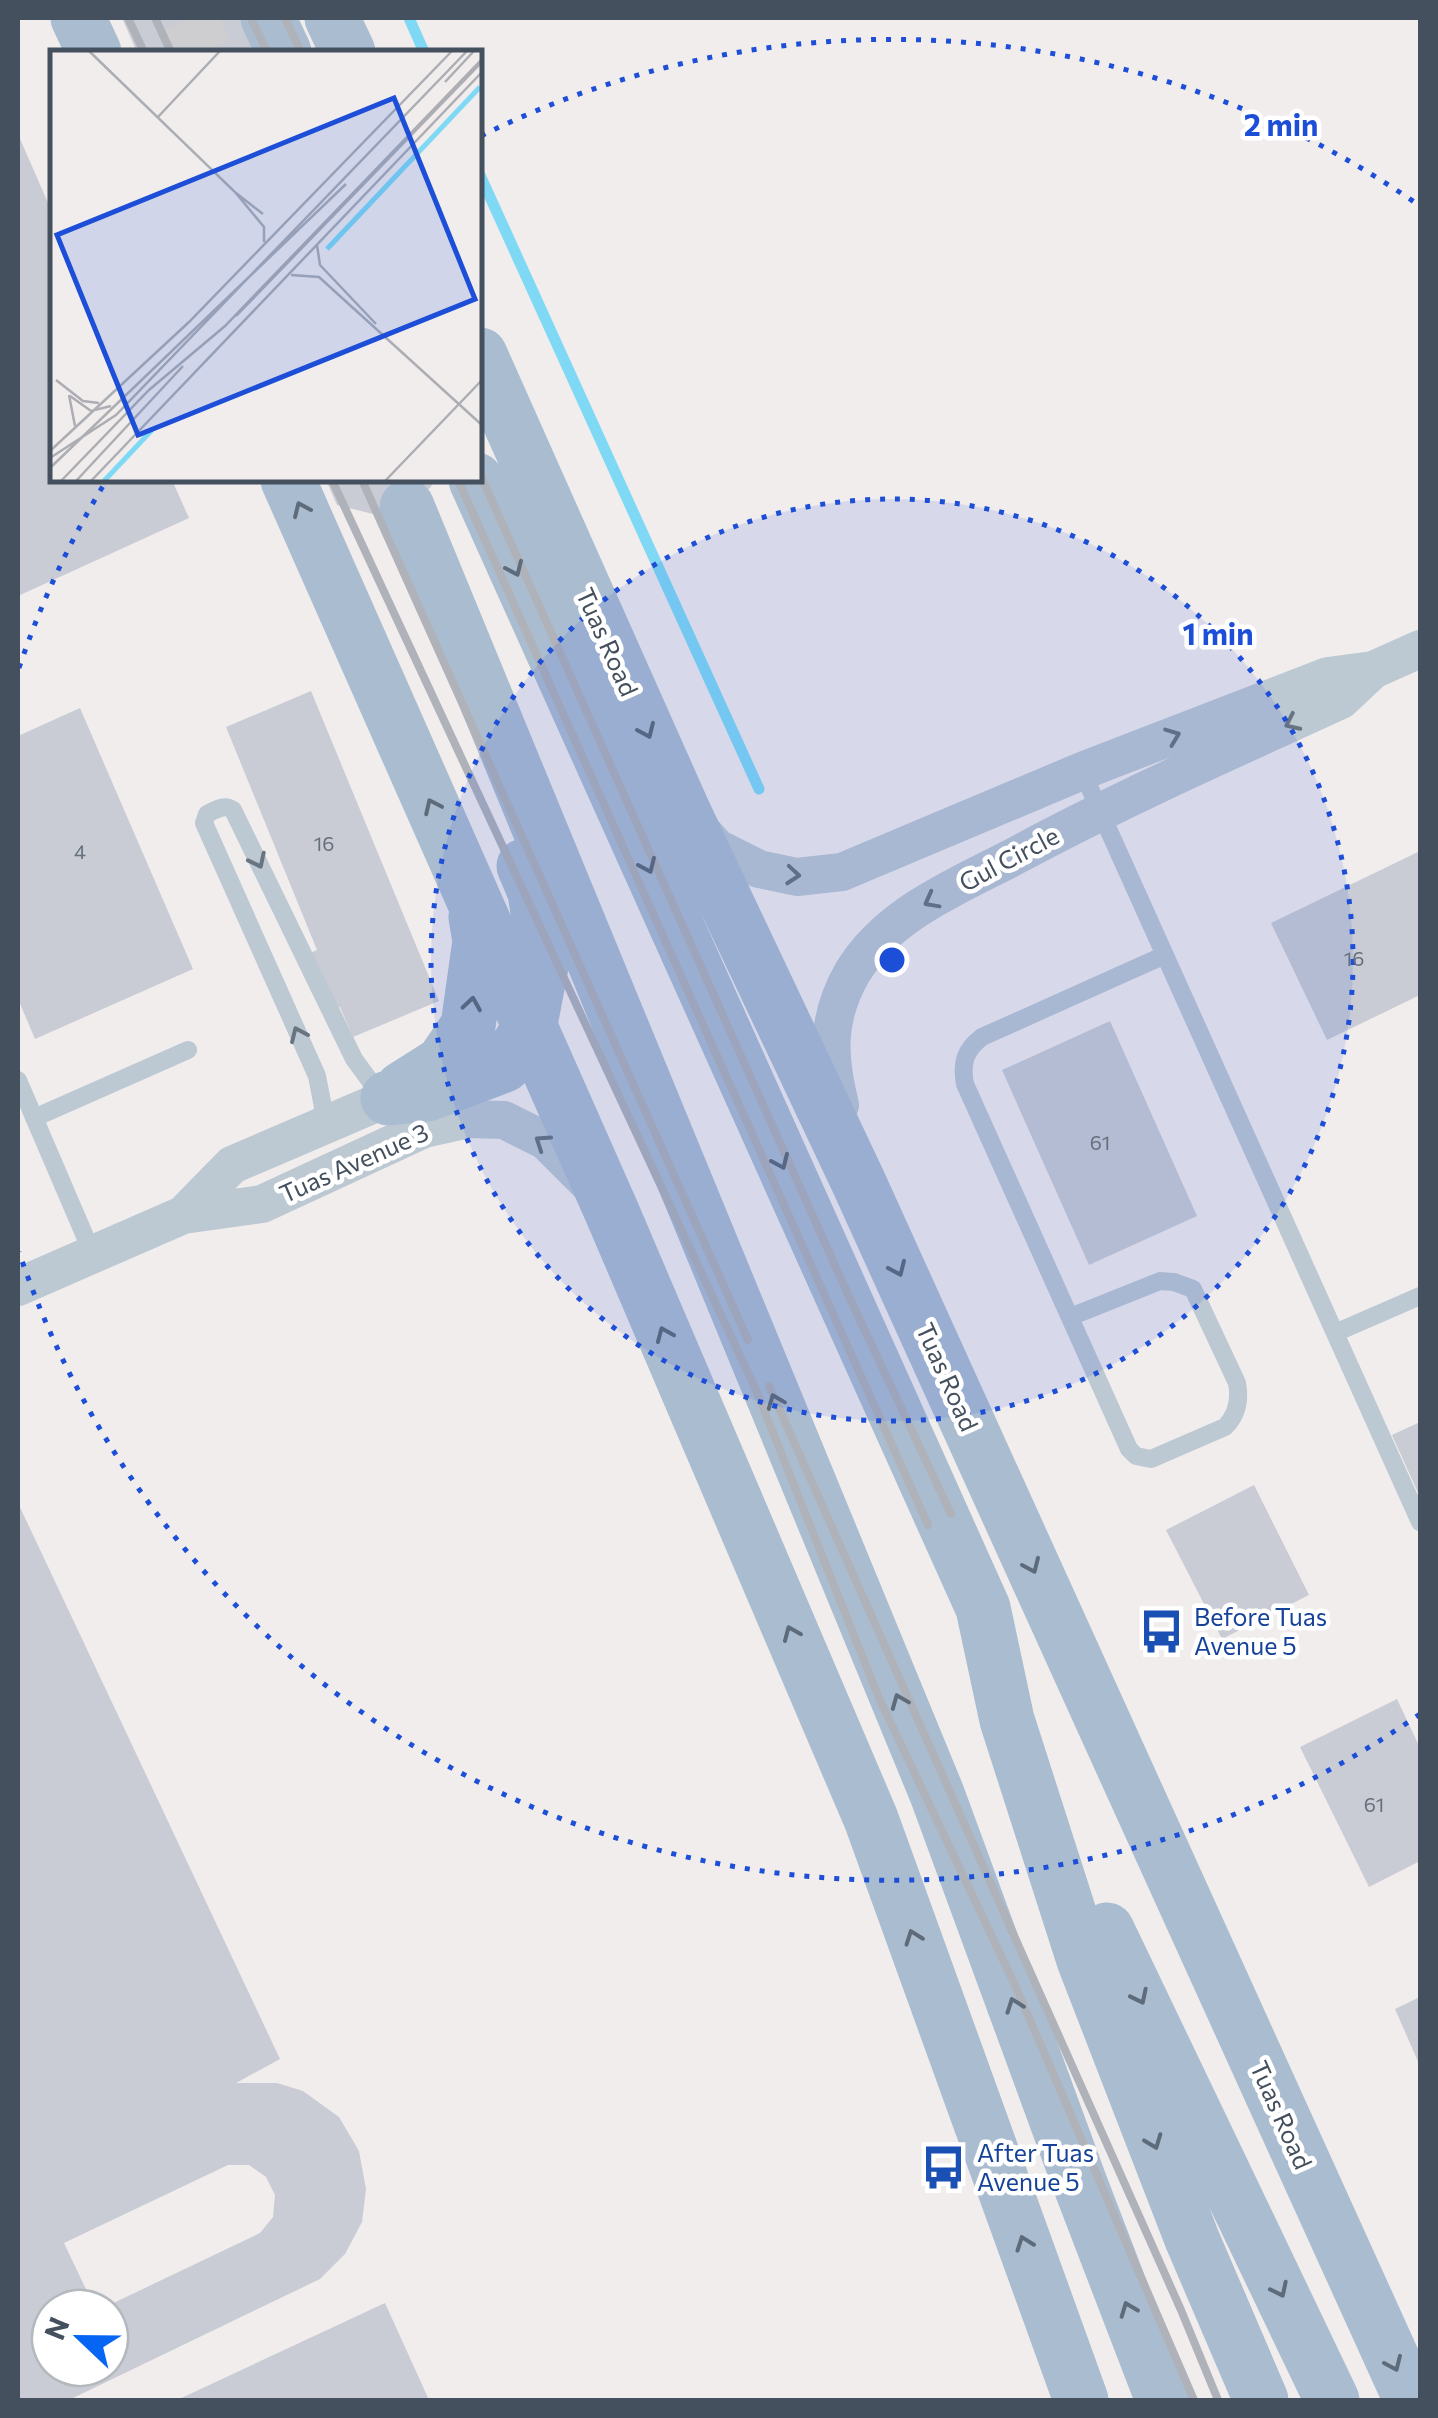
<svg xmlns="http://www.w3.org/2000/svg" width="1438" height="2418" font-family="Commissioner,sans-serif">
<rect width="100%" height="100%" fill="#f1eded"/>
<g fill="none" stroke-linecap="round" stroke-linejoin="round">
<path stroke="#7fd9f5" stroke-width="11" d="M409,18L424,52
M480,175L759,789"/>
</g>
<path fill="#c9ccd4" fill-rule="evenodd" d="M122,18H260L275,52H137Z
M18,134L52,212V480H172L189,518L18,596Z
M326,480H435L430,488L407,507L373,514L337,505Z
M311,691L439,1001L353,1037L340,1007L331,1011L308,954L317,950L226,727Z
M80,708L193,969L35,1039L18,999V736Z
M1420,851V995L1327,1040L1271,923Z
M1110,1021L1197,1216L1089,1265L1002,1070Z
M1420,1422V1497L1392,1435Z
M1254,1485L1309,1595L1222,1639L1166,1530Z
M18,1503L280,2059L236,2083H277L303,2091L339,2117L359,2151L366,2189L362,2222L345,2254L320,2279L69,2400H18ZM228,2165H249L266,2177L275,2195L273,2217L260,2233L103,2308H110V2368H50V2308H95L64,2243Z
M1397,1699L1420,1748V1861L1369,1887L1300,1747Z
M1420,1997V2066L1395,2009Z
M385,2303L429,2400H177Z"/>
<g fill="none" stroke-linecap="round" stroke-linejoin="round">
<path stroke="#ceced0" stroke-width="55" stroke-dasharray="55 28" stroke-linecap="butt" d="M189,18L205,52"/>
<path stroke="#bcc8d2" stroke-width="18" d="M1082,771L1420,1522
M18,1080L93,1255
M34,1118L188,1050
M321,1126L323,1107L317,1076L204,823L207,814C217,809 224,804 233,810L354,1059L373,1085L384,1095
M1070,1317L1160,1281L1174,1282L1193,1289L1237,1383C1240,1399 1237,1415 1225,1427L1151,1459L1136,1456L1129,1449L965,1084C961,1063 965,1050 982,1037L1165,955
M1335,1333L1420,1296"/>
<path stroke="#bcc8d2" stroke-width="38" d="M698,827L717,848L759,869L797,877L842,872L1082,771L1328,676L1373,670L1420,649
M840,1105C828,1056 826,1019 852,973C888,913 958,886 1017,855C1123,798 1232,750 1341,700L1373,670
M183,1215L232,1165L388,1098
M18,1287L183,1215L262,1204L424,1129L469,1119L504,1120L546,1141L589,1184"/>
<path stroke="#aabcd0" stroke-width="55" d="M78,18L94,52
M268,18L284,52
M332,18L348,52
M480,355L683,811L858,1181L1411,2400
M288,480L611,1210L871,1819L1081,2400
M476,480L983,1608L1007,1720L1084,1960L1192,2239L1261,2400
M407,507L937,1794L1079,2181L1163,2400
M402,1089L443,1063L468,1026L480,941L476,917
M388,1098L427,1094L504,1065L521,1042L530,1024L544,951L535,892L524,866
M1107,1930L1332,2400"/>
<path stroke="#afb2b9" stroke-width="8" d="M128,18L144,52
M155,18L171,52
M251,18L267,52
M285,18L301,52
M480,474L851,1301L951,1514
M332,480L756,1390L879,1698L1014,1983L1194,2400
M362,480L748,1340
M458,480L928,1525
M769,1386L1181,2310L1218,2400"/>
</g>
<defs><path id="oneway-chevron" d="M-2-3.5L2.5 0L-2 3.5" fill="none" stroke-width="1.6" stroke-linecap="round" stroke-linejoin="round" transform="scale(2.5)"/></defs>
<g stroke="#5e6b7a">
<use href="#oneway-chevron" transform="translate(301 509) rotate(-114)"/>
<use href="#oneway-chevron" transform="translate(515 569) rotate(66)"/>
<use href="#oneway-chevron" transform="translate(647 731) rotate(66)"/>
<use href="#oneway-chevron" transform="translate(432 806) rotate(-115)"/>
<use href="#oneway-chevron" transform="translate(648 866) rotate(66)"/>
<use href="#oneway-chevron" transform="translate(472 1004) rotate(-81)"/>
<use href="#oneway-chevron" transform="translate(781 1162) rotate(66)"/>
<use href="#oneway-chevron" transform="translate(898 1269) rotate(66)"/>
<use href="#oneway-chevron" transform="translate(664 1334) rotate(-113)"/>
<use href="#oneway-chevron" transform="translate(775 1401) rotate(-112)"/>
<use href="#oneway-chevron" transform="translate(1032 1566) rotate(66)"/>
<use href="#oneway-chevron" transform="translate(791 1633) rotate(-113)"/>
<use href="#oneway-chevron" transform="translate(899 1701) rotate(-112)"/>
<use href="#oneway-chevron" transform="translate(913 1937) rotate(-110)"/>
<use href="#oneway-chevron" transform="translate(1140 1997) rotate(64)"/>
<use href="#oneway-chevron" transform="translate(1014 2005) rotate(-110)"/>
<use href="#oneway-chevron" transform="translate(1154 2142) rotate(69)"/>
<use href="#oneway-chevron" transform="translate(1024 2243) rotate(-110)"/>
<use href="#oneway-chevron" transform="translate(1280 2290) rotate(64)"/>
<use href="#oneway-chevron" transform="translate(1128 2309) rotate(-111)"/>
<use href="#oneway-chevron" transform="translate(1394 2364) rotate(66)"/>
</g>
<g stroke="#687480">
<use href="#oneway-chevron" transform="translate(1292 723) rotate(155)"/>
<use href="#oneway-chevron" transform="translate(1173 736) rotate(-21)"/>
<use href="#oneway-chevron" transform="translate(258 861) rotate(64)"/>
<use href="#oneway-chevron" transform="translate(793 875) rotate(5)"/>
<use href="#oneway-chevron" transform="translate(931 901) rotate(152)"/>
<use href="#oneway-chevron" transform="translate(298 1034) rotate(-114)"/>
<use href="#oneway-chevron" transform="translate(542 1142) rotate(-146)"/>
</g>
<circle cx="892" cy="960" r="461" fill="#1d4ed8" fill-opacity=".12"/>
<g fill="none" stroke="#1d4ed8" stroke-width="5" stroke-dasharray="5 10">
<circle cx="892" cy="960" r="461"/>
<path d="M1420 1714A921 921 0 0 1 19 1252M19 668A921 921 0 0 1 103 486M481 136A921 921 0 0 1 1420 206"/>
</g>
<defs>
<symbol id="bus-bare" viewBox="-9 -9 18 18"><path d="M-5-6H5V4H4V6H2V4H-2V6H-4V4H-5ZM-3.5-4V0h7V-4ZM-3.5 1.2v1.5H-2V1.2ZM2 1.2v1.5H3.5V1.2Z" fill="#1a4fb4" stroke="#fff" stroke-width="2.5" paint-order="stroke"/></symbol>
</defs>
<g fill-rule="evenodd">
<use href="#bus-bare" x="1130" y="1600" width="63" height="63"/>
<use href="#bus-bare" x="912" y="2136" width="63" height="63"/>
</g>
<g text-anchor="middle" stroke-width="9" stroke-linejoin="round" paint-order="stroke">
<g font-size="20" fill="#656f7b">
<text x="324" y="851">16</text>
<text x="80" y="859">4</text>
<text x="1354" y="966">16</text>
<text x="1100" y="1150">61</text>
<text x="1374" y="1812">61</text>
</g>
<g font-size="25" fill="#44505d" stroke="#fff">
<text transform="translate(607 642) rotate(66)" y="9">Tuas Road</text>
<text transform="translate(1009 859) rotate(-28)" y="9">Gul Circle</text>
<text transform="translate(354 1163) rotate(-24)" y="9">Tuas Avenue 3</text>
<text transform="translate(947 1377) rotate(66)" y="9">Tuas Road</text>
<text transform="translate(1281 2115) rotate(66)" y="9">Tuas Road</text>
</g>
<g font-size="25" fill="#164399" stroke="#fff" text-anchor="start">
<text x="1194" y="1626">Before Tuas<tspan x="1194" dy="29">Avenue 5</tspan></text>
<text x="977" y="2162">After Tuas<tspan x="977" dy="29">Avenue 5</tspan></text>
</g>
</g>
<g transform="translate(50 50)">
<rect width="432" height="432" fill="#f1eded"/>
<path fill="none" stroke="#7fd9f5" stroke-width="5" d="M277,199L430,37M54,431L102,380"/>
<path fill="none" stroke="#acaeb3" stroke-width="2.5" d="M39,1L185,142L214,177V192M395,32L424,1M107,68L170,1M186,143L213,164M267,195L270,215L326,274M241,225L269,227L433,376M186,266L433,11M6,330L33,351L49,353M19,345L25,376M20,346L41,361L61,356M0,401L139,272L402,1M0,408L66,365L417,1M0,418L296,134M11,431L99,340L175,276L433,8M26,431L133,316M41,431L433,21M335,431L433,329"/>
<path fill="#1d4ed8" fill-opacity="0.15" stroke="#1d4ed8" stroke-width="5" d="M344,48L425,249L88,385L7,185Z"/>
<rect width="432" height="432" fill="none" stroke="#44505d" stroke-width="5"/>
</g>
<circle cx="892" cy="960" r="15" fill="#1d4ed8" stroke="#fff" stroke-width="5"/>
<g font-size="30" text-anchor="middle" font-weight="bold" fill="#1d4ed8" stroke="#fff" stroke-width="9" stroke-linejoin="round" paint-order="stroke">
<text x="1281" y="136">2 min</text>
<text x="1218" y="645">1 min</text>
</g>
<rect width="1438" height="2418" fill="none" stroke="#44505d" stroke-width="40"/>
<g transform="translate(80 2338) rotate(292)"><circle r="48" fill="#ffffff" stroke="#b4b9be" stroke-width="2.5"/>
<path d="M0-8L18 38L0 25L-18 38Z" fill="#0665f2"/>
<text y="-15" font-size="28" font-weight="bold" text-anchor="middle" fill="#44505d">N</text>
</g>
</svg>
